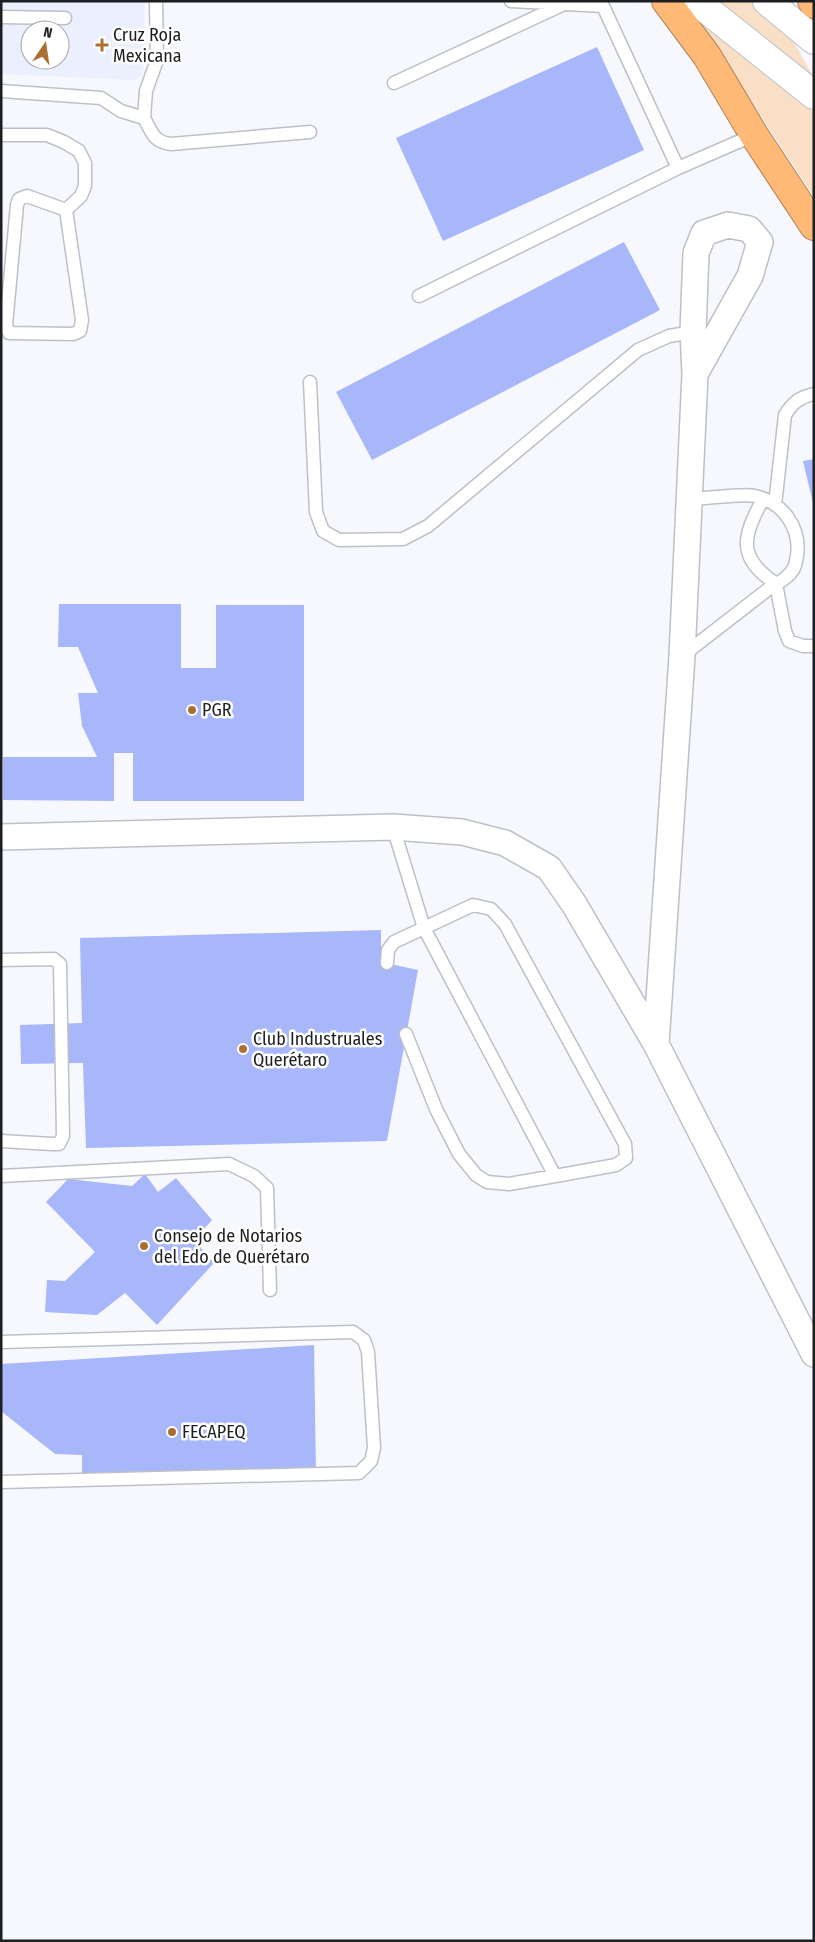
<svg xmlns="http://www.w3.org/2000/svg" width="815" height="1942" font-family="'Fira Sans Condensed',sans-serif">
<rect width="100%" height="100%" fill="#f6f8fe"/>
<path fill="#ebeffe" fill-rule="evenodd" d="M1,1H145L143,68L141,76L135,80L1,74ZM30,30H60V60H30Z"/>
<path fill="#fadfc7" d="M685,1H771L814,78V197Z"/>
<path fill="#a7b7fa" d="M597,47L644,150L443,241L396,138Z
M624,242L660,310L372,460L336,392Z
M814,459V503H813L803,461Z
M59,604H181V668H216V605H304V801H133V753H114V801L3,800V757H97L82,726L78,693H98L78,647H58Z
M381,930V962L418,970L387,1141L86,1148L83,1063L21,1064L20,1025L82,1023L80,938Z
M145,1174L158,1192L176,1178L212,1220L194,1240L214,1263L157,1325L125,1293L97,1315L45,1312L47,1280L65,1281L95,1252L46,1202L68,1179L132,1186Z
M314,1345L316,1475L82,1480V1455L55,1454L1,1411V1364Z"/>
<g fill="none" stroke-linecap="round" stroke-linejoin="round">
<defs>
<path id="lane" d="M511,1L603,6L678,168
M1,17L65,18
M394,83L562,5
M1,91L101,98L121,111L144,118C152,132 153,142 171,144L310,132
M144,118L146,91L157,60L156,1
M1,135H47L64,142L79,151L85,163V186L81,196L66,210
M27,196L66,210L82,320L80,331L73,334L9,333L6,325L17,205L19,199Z
M419,296L678,168L754,135
M310,382L316,512L323,531L339,540L403,539L428,526L638,350L669,336L693,332
M763,499C742,538 737,557 776,584L785,631L789,641L803,646H814
M775,505L785,415C793,402 800,397 814,394
M682,656L771,587C780,582 789,577 794,568C796,564 796,560 797,556C801,528 783,502 755,496C743,493 704,499 689,499
M393,827L424,928L555,1176
M1,960L54,959L60,964L63,1136L59,1144H52L1,1141
M387,963L388,950L394,942L473,905L491,909L505,924L625,1144L626,1158L616,1165L555,1176L509,1184L487,1182L476,1175L459,1154L436,1109L406,1034
M1,1176L229,1164L254,1176L267,1188L270,1290
M1,1342L353,1332L364,1340L368,1352L374,1448L371,1461L359,1473L1,1482"/>
<path id="street" d="M1,837L393,827L462,832L505,843L549,868L574,904L656,1044L814,1354
M656,1044L682,656L695,374L693,332L696,253L704,233L728,225L749,229L760,242L750,276L695,374"/>
<path id="secondary" d="M696,1L814,95
M767,1L814,40"/>
<path id="highway" d="M666,1L707,56L754,135L814,226
M812,1L814,4"/>
</defs>
<use href="#lane" stroke="#bec0c7" stroke-width="15"/>
<use href="#street" stroke="#bec0c7" stroke-width="28"/>
<use href="#secondary" stroke="#bec0c7" stroke-width="30"/>
<use href="#highway" stroke="#b08359" stroke-width="30"/>
<use href="#lane" stroke="#fff" stroke-width="12"/>
<use href="#street" stroke="#fff" stroke-width="25"/>
<use href="#secondary" stroke="#fff" stroke-width="28"/>
<use href="#highway" stroke="#ffb977" stroke-width="28"/>
</g>
<g fill="#ac6f32" stroke="#fff" stroke-width="2">
<path d="M99.5 37.5h5v5h5v5h-5v5h-5v-5h-5v-5h5z"/>
<circle cx="192" cy="710" r="5"/>
<circle cx="243" cy="1049" r="5"/>
<circle cx="144" cy="1246" r="5"/>
<circle cx="172" cy="1432" r="5"/>
</g>
<g text-anchor="middle" stroke-width="5" stroke-linejoin="round" paint-order="stroke">
<g font-size="18" fill="#1d1e21" stroke="#fff" text-anchor="start">
<text x="113" y="41">Cruz Roja<tspan x="113" dy="21">Mexicana</tspan></text>
<text x="202" y="716">PGR</text>
<text x="253" y="1045">Club Industruales<tspan x="253" dy="21">Querétaro</tspan></text>
<text x="154" y="1242">Consejo de Notarios<tspan x="154" dy="21">del Edo de Querétaro</tspan></text>
<text x="182" y="1438">FECAPEQ</text>
</g>
</g>
<rect width="815" height="1942" fill="none" stroke="#1d1e21" stroke-width="5"/>
<g transform="translate(45 45) rotate(13)"><circle r="24" fill="#ffffff" stroke="#a5a5a6"/>
<path d="M0-4L9 19L0 12L-9 19Z" fill="#ac6f32"/>
<text y="-8" font-size="14" font-weight="bold" text-anchor="middle" fill="#1d1e21">N</text>
</g>
</svg>
